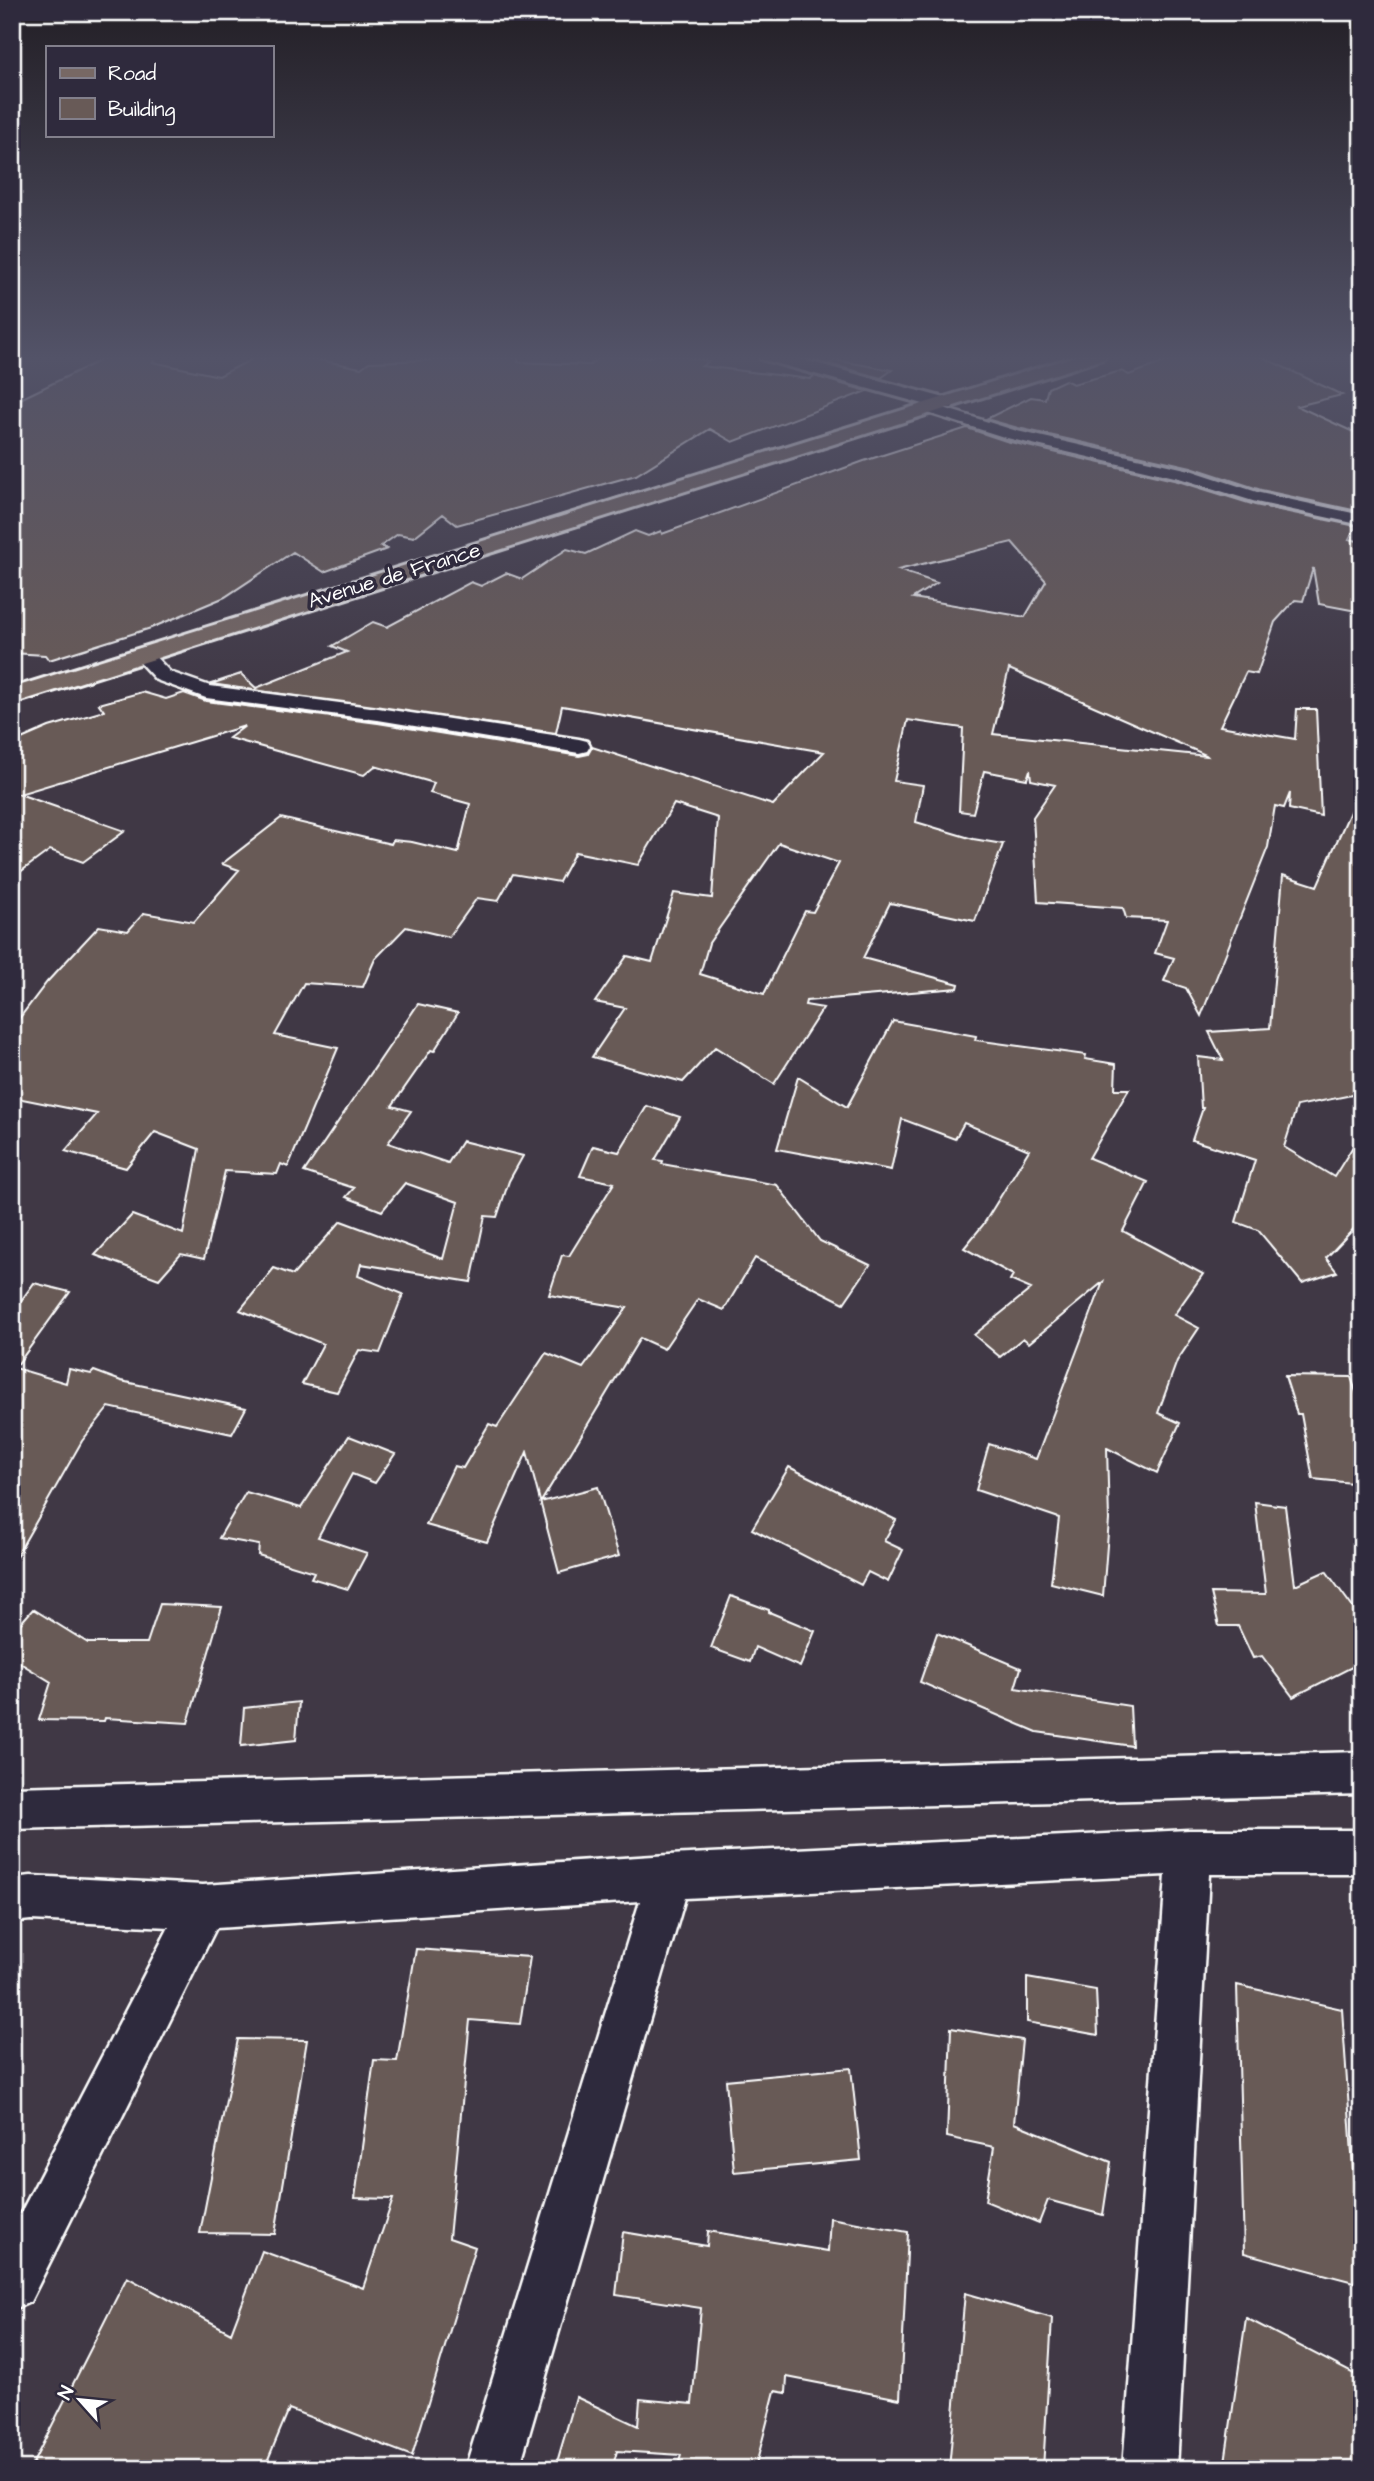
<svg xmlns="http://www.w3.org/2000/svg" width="1374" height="2481" font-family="'Architects Daughter',sans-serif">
<rect width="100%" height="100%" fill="#403845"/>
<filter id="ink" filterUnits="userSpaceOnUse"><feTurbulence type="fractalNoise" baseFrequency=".0143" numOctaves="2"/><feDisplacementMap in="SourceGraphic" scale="14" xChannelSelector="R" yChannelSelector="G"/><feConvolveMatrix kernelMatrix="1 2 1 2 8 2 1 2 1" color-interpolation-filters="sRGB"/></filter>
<g filter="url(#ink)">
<path fill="#685a57" stroke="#fff" stroke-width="2" fill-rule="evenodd" d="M111,355H158L153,362L219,376L256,357L264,359L271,355H293L361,368L369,362L518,357V362L590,365L602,355L649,357L653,355H675L709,361L702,366L810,379L814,376L867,391L733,442L710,429L636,475L457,525L443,514L414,537L398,534L381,546L387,549L324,572L293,552L225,597L151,628L49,660L45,655L12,653V403Z
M1184,355H1258L1342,395L1297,406L1362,436V512L1261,490L1191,467L1018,428L986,419L1031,397L1045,399L1048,388L1065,380L1073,384L1121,371L1129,375Z
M835,360L892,370L881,378L829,364Z
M967,428L1006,441L1178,481L1255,505L1356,526L1349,539L1362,542V612L1319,604L1313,568L1303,601L1295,600L1275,622L1257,674L1246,672L1220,726L1295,739L1297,709H1316L1321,816L1289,809L1290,793L1284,808L1275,806L1268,847L1201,1016L1186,988L1164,981L1174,958L1155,953L1167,920L1126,918L1123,908L1038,902L1033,817L1055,785L1031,780L1030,770L1027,779L984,771L973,813L959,811L963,728L908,720L894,781L923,785L916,822L973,839L1003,844L975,921L890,903L863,958L959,984L958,988L806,1001L805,1005L823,1008L774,1084L715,1047L683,1082L592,1057L625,1008L595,1002L627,956L652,962L674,893L712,898L718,818L674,804L638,865L575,852L559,882L513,874L498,901L477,898L449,937L406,927L375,959L363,987L304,983L275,1035L338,1048L288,1167L281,1164L277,1174L225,1171L204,1259L181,1254L159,1279L95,1255L132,1215L183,1234L199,1149L155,1132L126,1168L65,1151L97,1114L12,1097V1028L47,982L99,926L128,931L144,913L194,922L239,870L222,864L281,818L391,844L393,840L412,842L458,853L470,804L430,793L434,783L375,766L364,775L229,738L245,726L19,794L125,831L83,862L50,850L12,878V743L49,727L104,711L99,704L142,692L166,699L184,693L206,701L378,723L579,756L588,754L592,747L773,805L824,752L562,706L556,733L211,684L241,674L256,688L347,652L332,646L373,622L387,627L471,582L481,586L506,573L522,579L567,549L586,554L635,531L648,536L661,531L662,534L864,461ZM1012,542L1046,581L1025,617L913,598L937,583L898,570ZM1009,669L1206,755L1207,756L993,734ZM779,843L839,863L813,912L805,911L764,994L700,974L709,943Z
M1362,785V1093L1297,1106L1284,1147L1334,1177L1362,1132V1220L1326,1258L1337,1272L1302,1283L1258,1230L1236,1222L1255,1160L1192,1140L1203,1108H1201L1198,1057L1223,1060L1209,1032L1270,1028L1283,875L1317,886Z
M418,1004L458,1013L434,1051L431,1050L392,1106L411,1111L388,1143L448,1163L462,1141L523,1156L509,1181L497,1217L485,1216L471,1282L361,1264L358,1276L403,1294L380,1353L359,1350L337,1392L302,1384L323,1344L240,1310L274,1268L293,1275L341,1221L443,1259L458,1202L405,1183L382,1211L346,1197L354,1188L304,1172Z
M893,1021L976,1036L975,1040L1086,1055L1085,1059L1116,1064L1115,1089H1129L1089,1158L1148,1182L1123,1231L1203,1274L1174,1315L1199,1328L1177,1361L1158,1413L1180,1423L1157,1473L1107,1448L1109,1520L1103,1596L1051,1583L1059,1518L976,1490L989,1444L1036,1459L1103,1282L1029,1343L1023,1338L1000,1357L974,1335L1031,1289L1010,1280L1013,1275L964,1248L983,1225L1029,1150L964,1123L955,1139L902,1119L891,1170L777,1149L798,1077L847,1107Z
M647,1106L680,1117L655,1160L663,1161L662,1164L777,1185L820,1241L870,1265L844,1303L755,1258L724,1310L698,1299L664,1349L640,1338L541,1502L598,1487L619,1556L559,1573L527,1452L487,1542L426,1525L454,1466L463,1468L489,1424L497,1427L546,1353L583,1368L627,1308L549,1295L562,1255L569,1256L614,1183L580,1176L593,1146L619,1152Z
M34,1283L70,1292L15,1368L66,1383L69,1369L91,1374L94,1371L121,1381L246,1408L232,1434L109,1407L82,1441L12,1564V1313Z
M1285,1376L1351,1377L1362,1410V1484L1313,1479L1301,1414H1297Z
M349,1436L395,1454L375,1483L352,1474L318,1537L367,1553L348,1589L311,1578L314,1572L258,1555L259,1545L219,1538L246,1492L301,1508Z
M789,1467L896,1520L884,1541L903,1550L888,1582L868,1572L861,1585L752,1529Z
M1255,1502L1285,1506L1295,1585L1326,1571L1362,1620V1662L1293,1697L1262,1656L1253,1658L1238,1626H1219L1211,1593L1266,1594Z
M731,1596L769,1610V1612L815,1631L800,1667L755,1647L750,1662L711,1648Z
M160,1604L222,1607L188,1723L105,1718L104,1721L39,1720L51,1682L12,1658V1633L33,1609L88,1643H147Z
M937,1633L1021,1668L1015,1688L1130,1706L1132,1746L1037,1732L920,1682Z
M299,1702L296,1740L241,1746L244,1708Z
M416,1949L530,1957L520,2024L470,2020L449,2238L475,2247L412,2456L289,2409L264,2469H30L127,2277L231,2333L262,2251L363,2288L393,2199L355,2198L374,2060L397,2061Z
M1027,1978L1096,1990L1098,2035L1027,2022Z
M1237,1985L1342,2009L1361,2284L1244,2253Z
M951,2028L1022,2040L1014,2123L1111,2162L1103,2215L1048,2200L1039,2223L985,2201L994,2147L947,2137Z
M238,2039L307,2040L275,2234L200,2233Z
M851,2068L861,2160L734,2172L726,2080Z
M830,2218L908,2232L900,2399L787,2377L786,2393L775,2391L755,2469H677L681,2455L617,2451L612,2469H555L576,2397L638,2426L640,2399L692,2404L701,2308L616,2295L623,2232L707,2246L708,2231L828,2251Z
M965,2293L1052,2318L1043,2469H949Z
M1246,2318L1362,2378V2469H1224Z"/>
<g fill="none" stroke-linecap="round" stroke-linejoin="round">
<defs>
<path id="street" d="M931,404L1017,431L1190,470L1260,493L1362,515V525L1256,502L1179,478L1007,438L925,412L923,409L925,406Z
M142,648L149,650L170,672L210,686L378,708L579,739L587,741L590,746L587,751L579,753L378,720L206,698L156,680L132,654L135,650Z
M1362,1752V1794L12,1829V1787Z
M1189,1830H1362V1874H1209L1177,2469H1123L1166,1875L685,1898L519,2469H465L640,1901L216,1928L30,2302L12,2310V2230L169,1927L31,1920L12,1922V1878L31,1876L203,1885L669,1855Z"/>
<path id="secondary" d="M758,355H786L952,400L955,404L952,408H938L761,359Z"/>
<path id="primary" d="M1079,355H1106L1103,359L12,704V688Z"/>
</defs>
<use href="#street" stroke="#fff" stroke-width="5"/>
<use href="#secondary" stroke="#fff" stroke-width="6"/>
<use href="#primary" stroke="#fff" stroke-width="6"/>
<use href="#street" fill="#2f2a3d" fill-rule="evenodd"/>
<use href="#secondary" fill="#2f2a3d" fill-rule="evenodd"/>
<use href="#primary" fill="#776864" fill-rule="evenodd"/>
</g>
</g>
<linearGradient id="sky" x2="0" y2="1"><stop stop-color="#231f26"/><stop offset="0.51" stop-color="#535368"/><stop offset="1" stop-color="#535368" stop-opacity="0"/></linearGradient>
<rect width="1374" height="702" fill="url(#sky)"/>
<g text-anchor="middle" stroke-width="7" stroke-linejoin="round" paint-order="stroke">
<g font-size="21" fill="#fff" stroke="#2f2a3d">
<text transform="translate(394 575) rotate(-17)" y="7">Avenue de France</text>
</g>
</g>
<rect width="1374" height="2481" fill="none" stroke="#2f2a3d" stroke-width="42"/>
<rect x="21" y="21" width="1332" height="2439" fill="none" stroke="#fff" stroke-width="2.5" filter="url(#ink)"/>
<rect x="46" y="46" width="228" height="91" fill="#2f2a3d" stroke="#827f8b" stroke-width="2"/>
<rect x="60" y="68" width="35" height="10" fill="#776864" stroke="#827f8b" stroke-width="2"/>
<text x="108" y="80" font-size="21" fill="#ffffff">Road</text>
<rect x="60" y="98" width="35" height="21" fill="#685a57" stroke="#827f8b" stroke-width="2"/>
<text x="108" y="116" font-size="21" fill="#ffffff">Building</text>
<g transform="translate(80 2400) rotate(297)" stroke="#2f2a3d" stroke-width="5" paint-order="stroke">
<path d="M0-5L12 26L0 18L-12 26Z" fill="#ffffff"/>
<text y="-10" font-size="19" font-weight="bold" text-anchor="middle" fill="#ffffff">N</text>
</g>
</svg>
